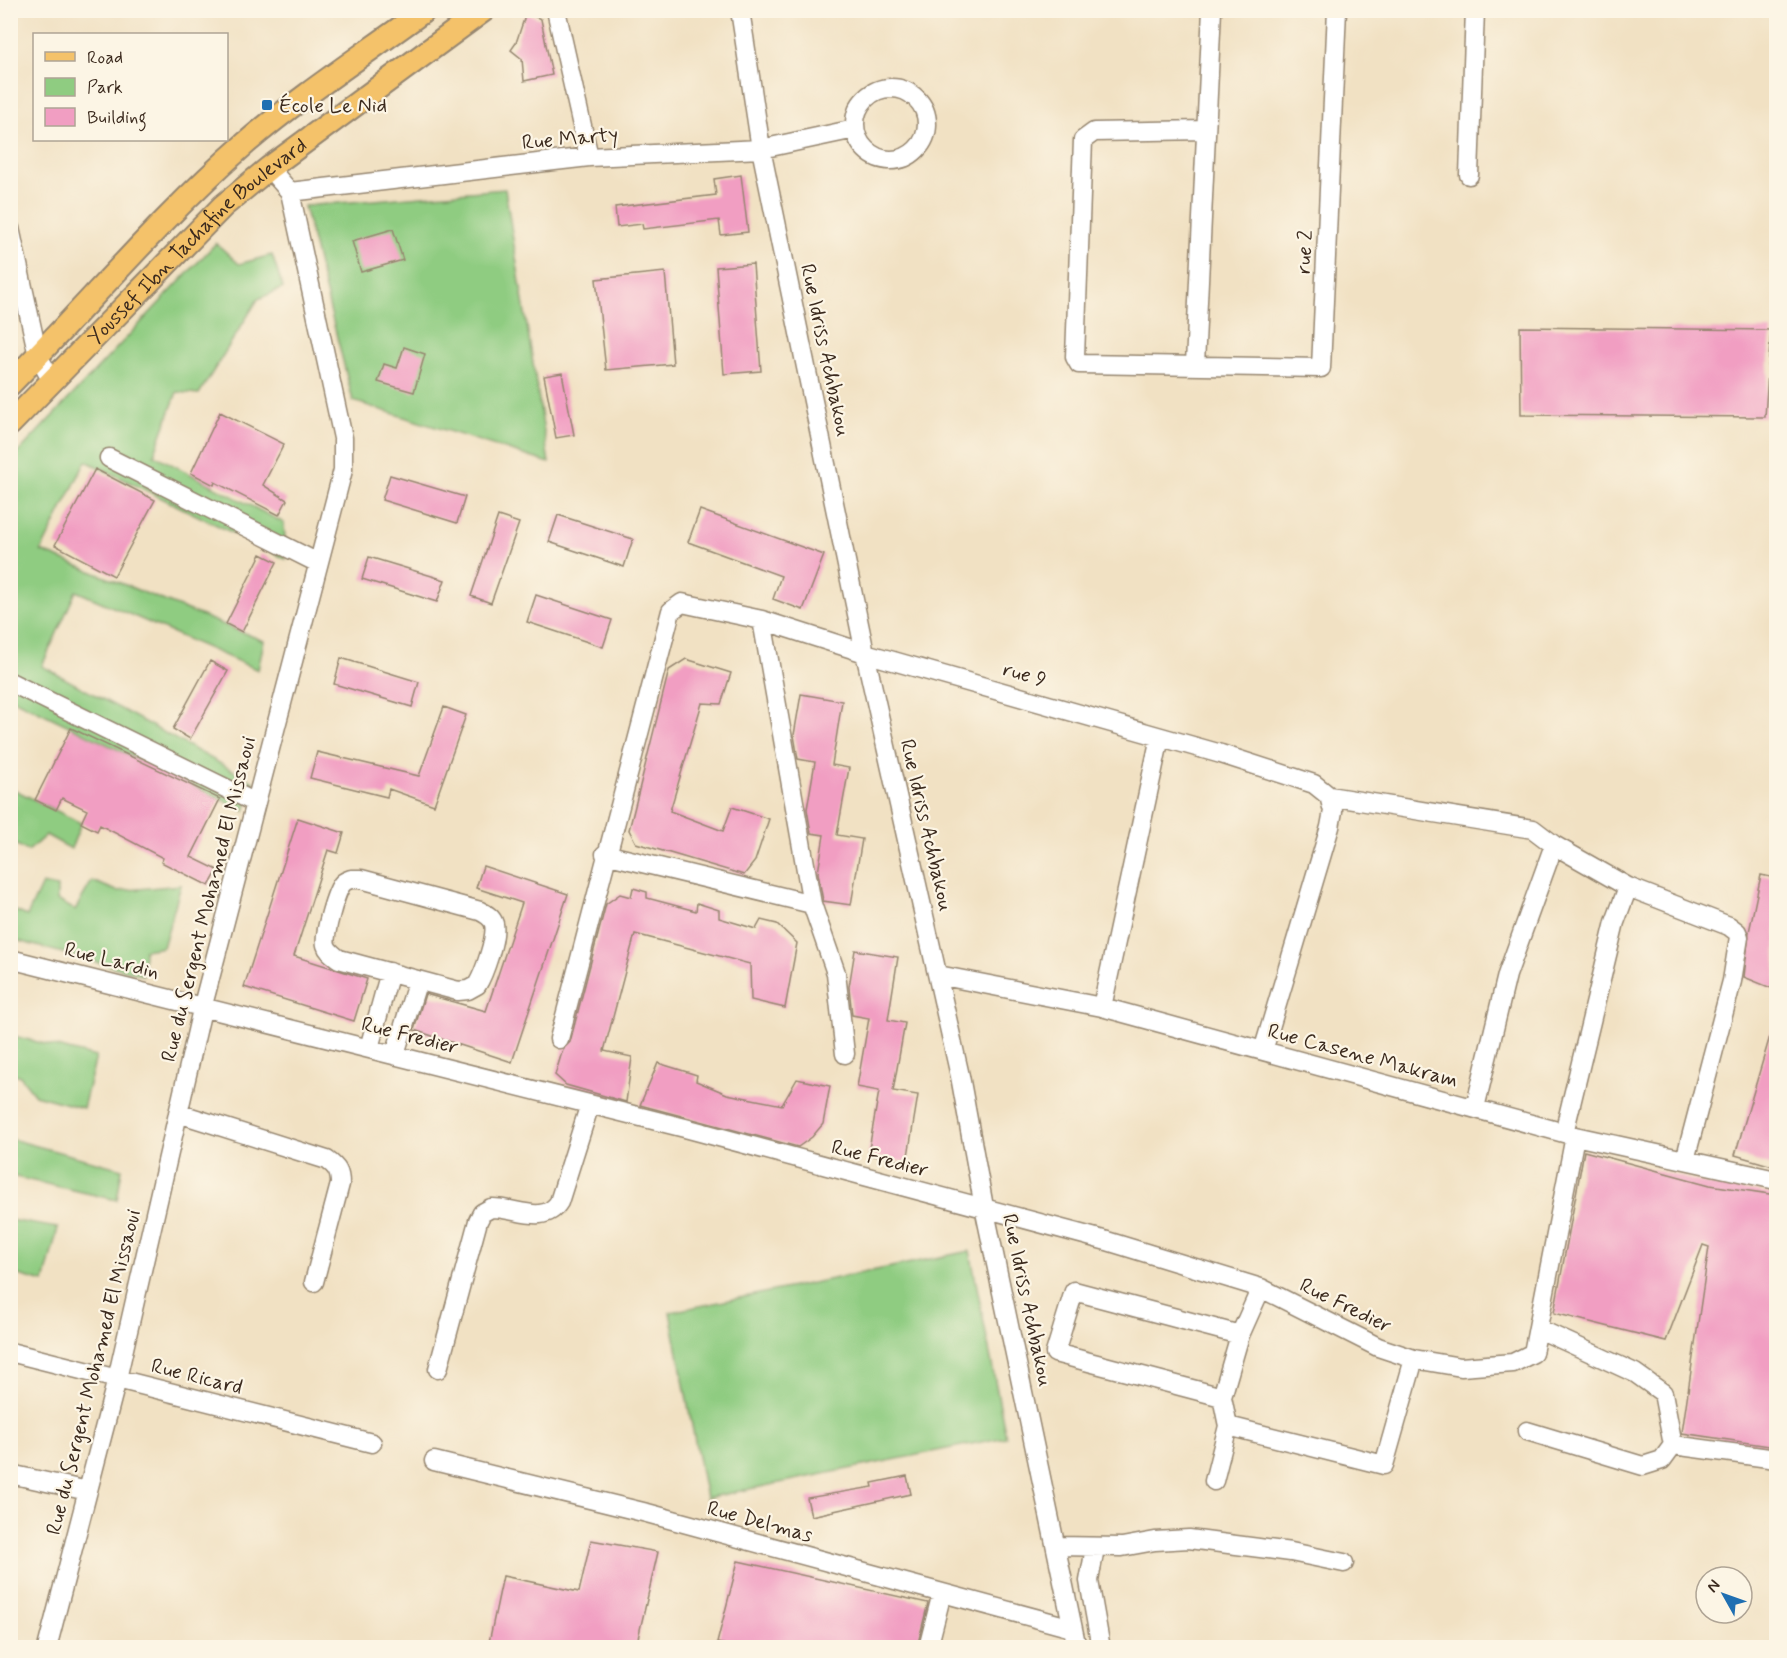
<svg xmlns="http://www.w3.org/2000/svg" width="1787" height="1658" font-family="Mynerve,sans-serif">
<rect width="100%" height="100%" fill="#fcf5e5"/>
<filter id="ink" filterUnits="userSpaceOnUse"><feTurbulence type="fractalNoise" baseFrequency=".0167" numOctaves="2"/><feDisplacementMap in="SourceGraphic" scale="12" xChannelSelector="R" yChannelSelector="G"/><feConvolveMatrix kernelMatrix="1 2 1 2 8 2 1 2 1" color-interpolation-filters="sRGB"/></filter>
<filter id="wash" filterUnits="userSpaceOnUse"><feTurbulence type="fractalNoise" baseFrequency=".008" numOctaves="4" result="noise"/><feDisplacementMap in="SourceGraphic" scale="24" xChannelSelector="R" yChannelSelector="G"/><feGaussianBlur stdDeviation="1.35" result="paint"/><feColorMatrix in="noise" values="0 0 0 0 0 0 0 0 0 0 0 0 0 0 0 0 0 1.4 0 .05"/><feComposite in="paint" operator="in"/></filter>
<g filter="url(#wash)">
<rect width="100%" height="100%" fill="#f1e1c3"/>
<path fill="#8fcc81" stroke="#657b50" stroke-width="1.5" d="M505,189L549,463L353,401L304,206Z
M216,243L239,264L272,255L283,288L258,299L199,394L177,392L154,455L284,523L286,559L86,461L41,551L264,641L258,670L76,591L42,666L254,782L245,811L11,698L10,461Z
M11,788L81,823L71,849L46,835L28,851L11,842Z
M92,881L117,891L181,885L163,947L144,950L143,975L11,939V909L27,916L42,884L57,887V900L75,910Z
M10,1035L96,1057L83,1108L35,1095L20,1076L11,1072Z
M11,1139L122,1169L117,1200L11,1176Z
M10,1220L58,1228L44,1282L11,1273Z
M970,1251L1006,1437L706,1498L670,1312Z"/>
<g id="blocks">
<path fill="#f19ec2" d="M526,13L541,19L552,75L524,81L522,59L511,50L516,43Z
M741,175L748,232L721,235L719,220L643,229L642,224L617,227L615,207L716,195L714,179Z
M393,229L403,260L361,272L352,241Z
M753,264L761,371L724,374L716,267Z
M665,272L673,364L606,370L596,279Z
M1520,327L1771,330L1765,417L1521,415Z
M404,347L425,354L414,392L378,382L384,364L397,368Z
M562,373L574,435L556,438L544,376Z
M220,412L284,444L263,485L287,500L279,515L215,482L214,485L191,473Z
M95,469L155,500L114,576L55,545Z
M390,475L465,497L457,523L382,500Z
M700,510L824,555L803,610L773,599L781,576L688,542Z
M558,515L633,539L624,567L549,542Z
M498,516L519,523L491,603L471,596Z
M261,554L277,562L242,632L226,624Z
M369,557L445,580L437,602L362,579Z
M536,595L612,620L603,647L527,622Z
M341,658L419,682L412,707L334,684Z
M686,659L731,673L721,704L702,703L670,811L723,831L732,807L769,819L755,861L744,875L636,843L629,830L669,670Z
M210,661L228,671L190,739L173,729Z
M801,694L842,701L832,765L849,768L837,835L862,839L851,905L823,901L818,873L824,835L811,833L807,809L815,762L798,759L794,735Z
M444,707L466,715L434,805L389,789L387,797L310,778L317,752L419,776Z
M71,728L220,799L191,857L218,870L209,886L161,862L163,858L100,825L97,831L81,823L87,810L62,798L56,810L35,800Z
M298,818L344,833L338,853L328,850L294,956L367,979L354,1021L244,987Z
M483,866L568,894L512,1062L414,1030L425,994L486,1011L522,903L476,888Z
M1761,875L1776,878V990L1744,977L1749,932Z
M633,888L647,892V898L696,911L697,903L719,910V918L756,929L761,920L777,924L797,943L785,1008L751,1000L750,964L635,934L604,1051L632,1057L626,1102L566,1085L555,1075L563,1049L570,1042L606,904L620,894L631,897Z
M855,950L898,957L888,1020L905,1023L893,1091L918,1095L907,1162L868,1155L879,1091L857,1087L869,1018L852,1015L849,987Z
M1773,1026L1776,1027V1167L1735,1155Z
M658,1063L697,1075L696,1081L727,1094L782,1105L797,1079L830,1086L823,1124L812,1137L798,1147L640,1105Z
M1584,1151L1710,1185L1776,1195V1447L1682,1433L1709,1247L1703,1245L1666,1341L1554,1313Z
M907,1476L911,1494L811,1516L807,1498L873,1487L872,1483Z
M591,1540L658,1552L636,1647H488L503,1576L579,1592Z
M738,1561L928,1603L917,1647H736L717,1643Z"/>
</g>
</g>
<g filter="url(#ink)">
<use href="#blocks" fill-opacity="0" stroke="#968670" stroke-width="1.5"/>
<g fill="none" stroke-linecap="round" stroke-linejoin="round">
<defs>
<path id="minor" d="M556,10L589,157
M740,10L761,149L865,653L960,1076L984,1207L1077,1648
M855 124a36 36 0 1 1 72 0a36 36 0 1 1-72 0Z
M1206,130L1094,132L1083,140L1075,357L1079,364L1321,368L1337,10
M1469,175L1475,10
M290,192L589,157L761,149L855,129
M10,228L38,356L52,381
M1195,364L1212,10
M109,458L318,563
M762,620L812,904L836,973L845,1054
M10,682L256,803
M1329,796L1533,829L1554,845L1628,887
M605,854L812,904
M351,879H361L480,911C486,914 492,917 494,924C497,937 484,974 477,985L468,990L458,991L339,959C334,955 328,952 326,945C323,936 336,890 343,883C345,881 348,880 351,879Z
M10,959L685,1128L1107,1241L1261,1288L1378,1347L1414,1359L1461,1367L1513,1363L1533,1353L1575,1136
M938,975L1102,1007L1575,1136L1776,1180
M1102,1007L1160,737
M559,1039L671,611L682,603L762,620L865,653L1221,754L1314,784L1329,796L1333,811L1330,827L1263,1051
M369,1048L390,972
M395,1054L418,980
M1475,1108L1507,975L1554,845
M178,1113L327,1160C337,1167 340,1172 340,1184L314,1282
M1564,1133L1615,922L1628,887L1729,926L1737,932L1739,937L1732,981L1685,1160
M1539,1329L1635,1373L1663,1393L1673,1445
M10,1352L372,1443
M438,1369L478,1221L482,1213L491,1208C515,1207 544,1226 559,1202L590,1104
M1222,1397L1055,1353L1074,1291L1240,1335
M1228,1426L1384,1465L1414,1359
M1527,1431L1643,1466L1662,1460L1673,1445
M1673,1445L1776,1459
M434,1461L647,1513L1072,1628
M10,1474L88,1491
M1214,1481L1228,1426L1222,1397L1240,1335L1261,1288
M1056,1546L1122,1547L1155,1541L1189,1539L1291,1552L1344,1563
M1095,1548L1089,1581L1101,1648
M47,1648L117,1379L203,1005L343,470V438L290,192L269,168
M928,1648L942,1593"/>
<g id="major">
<path d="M10,384C89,304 161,217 246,143C302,95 365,54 425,10"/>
<path id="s1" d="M10,424L223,206L269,168L484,10"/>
</g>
</defs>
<use href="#minor" stroke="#968670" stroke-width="21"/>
<use href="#major" stroke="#968670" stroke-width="26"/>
<use href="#minor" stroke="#fff" stroke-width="18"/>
<use href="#major" stroke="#f4c26a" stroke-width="22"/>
</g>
</g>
<rect fill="#1f6fb2" stroke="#fcf5e5" stroke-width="2" x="261" y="99" width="12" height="12" rx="3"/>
<g text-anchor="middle" stroke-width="4.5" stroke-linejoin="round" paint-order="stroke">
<g font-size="21" fill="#3b2a1e" stroke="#fcf5e5" text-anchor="start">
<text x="279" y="112">École Le Nid</text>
</g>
<g font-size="21" fill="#3b2a1e" stroke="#fcf5e5">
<text transform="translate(570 138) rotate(-5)" y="7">Rue Marty</text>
<text dy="7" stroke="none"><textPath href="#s1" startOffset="262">Youssef Ibn Tachafine Boulevard</textPath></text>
<text transform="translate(1304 252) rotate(-87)" y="7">rue 2</text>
<text transform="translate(826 350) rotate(78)" y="7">Rue Idriss Achbakou</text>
<text transform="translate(1025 674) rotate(16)" y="7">rue 9</text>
<text transform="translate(927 825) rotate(77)" y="7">Rue Idriss Achbakou</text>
<text transform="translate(208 899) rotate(-76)" y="7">Rue du Sergent Mohamed El Missaoui</text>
<text transform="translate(112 960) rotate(14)" y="7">Rue Lardin</text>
<text transform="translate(410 1035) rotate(14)" y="7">Rue Fredier</text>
<text transform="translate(1363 1055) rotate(15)" y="7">Rue Casene Makram</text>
<text transform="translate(880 1158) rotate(14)" y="7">Rue Fredier</text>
<text transform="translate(1028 1300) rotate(78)" y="7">Rue Idriss Achbakou</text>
<text transform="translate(1346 1305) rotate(26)" y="7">Rue Fredier</text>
<text transform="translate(93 1372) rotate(-76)" y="7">Rue du Sergent Mohamed El Missaoui</text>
<text transform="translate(197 1376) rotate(14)" y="7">Rue Ricard</text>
<text transform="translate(760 1521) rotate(15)" y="7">Rue Delmas</text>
</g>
</g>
<rect width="1787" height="1658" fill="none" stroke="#fcf5e5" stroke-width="36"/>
<rect x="33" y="33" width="195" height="108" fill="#fcf5e5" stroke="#afa495" stroke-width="1.5"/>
<rect x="45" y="52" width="30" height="9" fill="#f4c26a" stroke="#afa495" stroke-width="1.5"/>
<text x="87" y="63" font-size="18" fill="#3b2a1e">Road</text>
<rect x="45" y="78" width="30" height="18" fill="#8fcc81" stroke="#afa495" stroke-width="1.5"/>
<text x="87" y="93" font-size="18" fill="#3b2a1e">Park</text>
<rect x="45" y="108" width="30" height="18" fill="#f19ec2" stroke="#afa495" stroke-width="1.5"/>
<text x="87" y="123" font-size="18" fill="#3b2a1e">Building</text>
<g transform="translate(1724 1595) rotate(310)"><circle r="28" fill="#fcf5e5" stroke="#afa495" stroke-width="1.5"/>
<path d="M0-4.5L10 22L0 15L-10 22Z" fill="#1f6fb2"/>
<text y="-9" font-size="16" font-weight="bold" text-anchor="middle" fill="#3b2a1e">N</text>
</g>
</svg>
